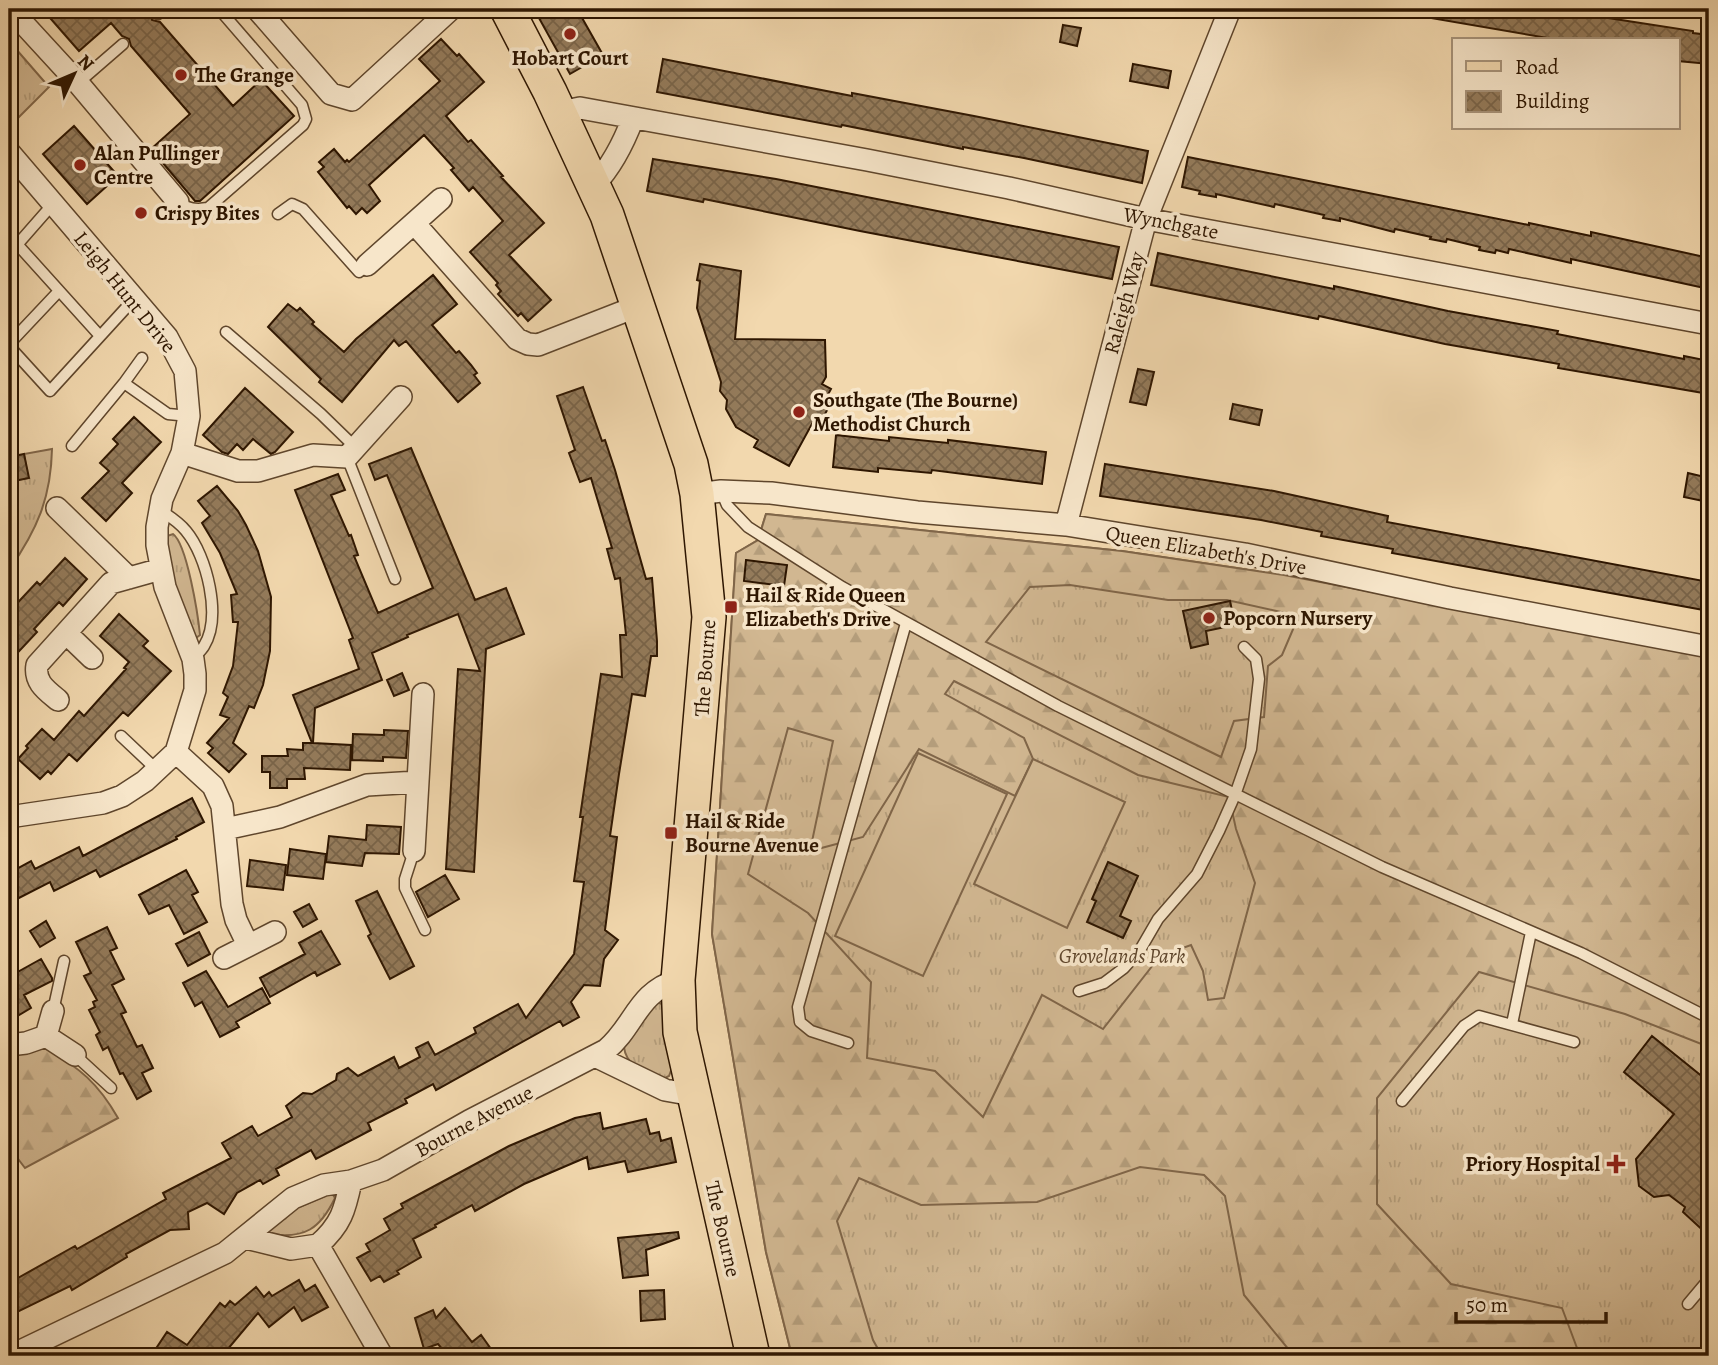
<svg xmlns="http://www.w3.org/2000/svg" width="1718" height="1365" font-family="Alegreya,serif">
<defs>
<pattern id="grass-tufts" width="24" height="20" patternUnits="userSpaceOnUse" patternTransform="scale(1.75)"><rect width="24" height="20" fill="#d1b791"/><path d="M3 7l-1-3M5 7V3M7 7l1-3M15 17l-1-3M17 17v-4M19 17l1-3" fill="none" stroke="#b49d7b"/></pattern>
<pattern id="forest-firs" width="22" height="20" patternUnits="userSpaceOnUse" patternTransform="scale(1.75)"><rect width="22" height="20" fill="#d1b791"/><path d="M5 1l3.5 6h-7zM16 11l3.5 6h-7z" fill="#b49d7b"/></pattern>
<pattern id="building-cross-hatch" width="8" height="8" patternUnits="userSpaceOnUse" patternTransform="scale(1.75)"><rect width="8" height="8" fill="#947b5b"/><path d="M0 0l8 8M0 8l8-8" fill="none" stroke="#796449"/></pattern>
</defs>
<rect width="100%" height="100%" fill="#f2d8ae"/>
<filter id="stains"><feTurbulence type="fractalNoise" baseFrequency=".00286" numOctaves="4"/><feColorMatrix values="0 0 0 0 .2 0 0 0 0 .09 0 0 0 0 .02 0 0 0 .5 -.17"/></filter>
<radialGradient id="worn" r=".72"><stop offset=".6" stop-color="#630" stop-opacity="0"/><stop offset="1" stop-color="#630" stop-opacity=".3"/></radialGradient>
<path fill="url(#grass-tufts)" stroke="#806649" stroke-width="2" d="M9,41L49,87L19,117L9,105Z
M52,449C51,498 37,530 9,570V489L13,488L12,481L28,478L24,454Z
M766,514L1122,551L1284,575L1709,657V1356H792L766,1252L712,934L736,553L758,540Z
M173,534C187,544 198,615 200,635L196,638L192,637L168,567L167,536Z
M656,1001L663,1005L672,1068L669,1076L663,1079C646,1072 626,1067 624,1047Z
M332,1193L335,1198C320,1229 305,1239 269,1234L268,1230L297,1208Z"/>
<path fill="url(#forest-firs)" stroke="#806649" stroke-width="2" fill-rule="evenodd" d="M766,514L1122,551L1284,575L1709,657V1047L1625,1014L1479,972L1377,1098V1204L1451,1284L1562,1308L1580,1356H1294L1244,1295L1225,1196L1204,1175L1140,1167L1037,1202L921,1205L859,1178L837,1221L873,1340L882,1356H792L766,1252L712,934L736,553L758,540ZM1070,585L1168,600H1227L1295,615L1297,620L1282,655L1268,666L1264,717L1234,721L1221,757L986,642L1030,587ZM954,681L1138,775L1229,797L1236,829L1255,883L1224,998L1208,1000L1203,971L1191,945L1160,956L1103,1029L1042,995L983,1117L935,1071L867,1058L871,982L808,913L748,874L788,728L833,741L810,851L863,837L919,749L1015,796L1033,759L1024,738L945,694Z
M45,1048C80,1068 98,1083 118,1118L25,1168L9,1147V1054Z"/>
<path fill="#d1b791" stroke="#806649" stroke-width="2" d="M918,753L1007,794L923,976L835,936Z
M1033,759L1125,802L1067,928L974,884Z"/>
<path fill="url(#building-cross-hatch)" stroke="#2e1601" stroke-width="2" d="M63,9H149L152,20L160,22L233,106L261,80L294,116L200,201H195L151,149L190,114L131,46L129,39L122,36L111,23L79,51L51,19Z
M534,9H577L603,55L570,74Z
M1426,9H1543L1582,17V14L1693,31V33L1709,35V64L1678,61V40H1559L1425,17Z
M1063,25L1081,28L1077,46L1060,42Z
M441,39L457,56L459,54L484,82L446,116L468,142L471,140L503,176L501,177L544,223L509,255L551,300L528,321L521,313L518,316L498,294L501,291L496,285L498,283L470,252L503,221L473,187L469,191L451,170L454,168L424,135L369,185L380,201L367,213L362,208L356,214L349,206L347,208L318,172L324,167L319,162L334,149L345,162L347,160L349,162L440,81L419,59Z
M663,59L852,96V93L974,116L1148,151L1142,183L1024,158L963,147V149L842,125L841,127L657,92Z
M1133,64L1171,71L1168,88L1130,81Z
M74,126L118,176L87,204L43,154Z
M1188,157L1529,225V223L1591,236V232L1709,258V289L1571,259V263L1509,249L1508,253L1496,250L1495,253L1479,250L1480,247L1447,239L1446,242L1430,239L1431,237L1395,229L1394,232L1340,218V221L1323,218L1324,215L1275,204L1274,207L1216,194V197L1199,194L1200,191L1182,187Z
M653,159L776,179L1119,247L1112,279L860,231L704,199L703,202L647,191Z
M1158,253L1334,289V286L1448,311L1558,331L1557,334L1684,359V356L1709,361V394L1558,368L1559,364L1445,344L1319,316L1318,319L1151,285Z
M700,264L741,271L735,339L825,340L826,377L822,384L831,389L825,400L831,403L819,425L813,422L789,466L754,447L758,440L736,427L726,409L727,400L720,391L721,382L697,308L700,281L697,280Z
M433,275L457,304L432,325L456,353L459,351L471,365L477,373L474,375L480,383L458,402L406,341L399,346L394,340L342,402L319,382L321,379L268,327L288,304L297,311L300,308L314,322L312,324L344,352L356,339Z
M1138,369L1154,372L1146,405L1130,402Z
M583,387L602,441L605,440L615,470L646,579L652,578L657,641V656H651L645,696L632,694L619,774L610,836L617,837L605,930L618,940L604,959L600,986L584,985L571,1002L579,1017L563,1026L560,1021L436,1090L433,1084L405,1099L407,1103L368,1123L371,1130L316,1159L311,1150L276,1169L279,1175L263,1184L260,1180L237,1193L224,1214L207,1203L188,1212L189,1229L170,1230L126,1254L127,1257L72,1290L70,1286L9,1316V1283L75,1246L77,1249L166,1199L163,1193L231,1158L222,1143L252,1126L258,1136L292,1117L286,1106L303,1093L312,1094L336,1080L337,1074L348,1068L358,1076L394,1057L399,1068L420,1057L416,1048L428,1042L435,1055L476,1033L474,1028L518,1004L526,1018L574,954L584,882L574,881L583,817H580L601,674L622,677L620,635H626L620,578L615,579L607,549L612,548L591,478L580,482L569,453L575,450L557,396Z
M245,388L293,432L275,452L271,454L253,439L243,450L237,444L228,454L222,452L203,435Z
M1233,404L1262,410L1259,425L1230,419Z
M134,417L161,442L122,483L132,493L106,521L82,498L109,471L100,463L118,444L113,439Z
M836,435L889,441V437L948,443V440L1046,452L1042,484L932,470L931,473L878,468V472L833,467Z
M411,448L475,600L506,588L524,634L486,649L474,872L446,869L458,669L480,671L458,614L407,635L408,637L372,653L382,680L315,708L313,743L351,745L350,770L304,768L305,779H287V788H270V772H262V756H288L287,749L303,750V743H312L293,695L359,669L349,640L353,638L295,490L338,474L345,490L331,495L349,536L351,535L358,555L354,556L378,613L433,588L387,475L375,480L369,464Z
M24,454L29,478L9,482V457Z
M1105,464L1274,491L1388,516L1387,522L1709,582V611L1392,553L1393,549L1321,536L1322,532L1261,520L1100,496Z
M1688,473L1709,478L1708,502L1684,497Z
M217,486L238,511L246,525L258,551L271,597L270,651L263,685L254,708L249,706L233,743L246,754L229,772L208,753L213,748L207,743L229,718L220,715L228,697L223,693L233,666L238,622H233L231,595L237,594L220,553L202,523L210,516L198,501Z
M65,558L87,579L63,606L59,602L46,616L34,629L37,632L9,662V612L37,582L40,585Z
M746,560L787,565L784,586L744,581Z
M1230,601L1235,625L1206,631L1208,644L1191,648L1183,611Z
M119,614L148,641L143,646L171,671L128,716L123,712L77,761L69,754L51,774L48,771L40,779L18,759L28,748L26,746L42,729L54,740L79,711L84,716L126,669L124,668L129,662L100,636Z
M402,673L409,690L394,696L387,680Z
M384,730L408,731L406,758L383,757V761L352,760L353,734L384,735Z
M192,798L204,822L176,837L177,839L100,877L96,870L54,891L50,882L9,903V873L31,861L35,869L79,847L83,856Z
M367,825L401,827L399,854L365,853L362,866L326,862L329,836L366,840Z
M290,849L326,854L323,879L287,875Z
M250,860L286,865L283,890L247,886Z
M1108,862L1138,876L1120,916L1131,921L1123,938L1087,922L1096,901L1092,899Z
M186,870L198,892L192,895L207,922L184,934L169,905L149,914L139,895Z
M445,875L459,899L428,917L416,892Z
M377,891L414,966L390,979L368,936L371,934L356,901Z
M309,904L317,919L303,927L294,912Z
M46,921L55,938L40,947L30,931Z
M107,927L117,948L110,951L124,979L112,985L126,1012L121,1014L137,1047L142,1045L153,1068L142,1073L151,1091L137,1099L123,1073L120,1074L108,1047L103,1050L96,1035L100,1032L89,1010L95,1007L93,1002L97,1000L84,976L91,973L76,942Z
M321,931L340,964L317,976L315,972L270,997L260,978L305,954L299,943Z
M199,932L210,954L188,966L176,944Z
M41,959L52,978V981L24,995L31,1008L9,1021V968L14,977V974Z
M206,971L228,1007L262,988L270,1003L236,1022L239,1027L220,1037L202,1002L195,1006L183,983Z
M1652,1036L1709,1082V1236L1683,1212L1685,1207L1669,1195L1654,1197L1639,1186L1636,1159L1674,1114L1624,1072Z
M600,1113L603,1129L646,1119L650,1134L659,1132L661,1141L671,1138L676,1162L628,1172L625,1161L589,1169L587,1157L524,1184L475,1211L472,1205L435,1225L436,1227L413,1239L421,1257L397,1271L399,1274L384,1282L380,1276L371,1281L357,1258L370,1251L366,1244L390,1230L384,1219L403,1208L401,1204L509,1146L575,1118Z
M678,1232L679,1238L646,1250L648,1275L623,1278L618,1238Z
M299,1280L305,1291L315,1285L328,1307L302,1321L294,1307L269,1327L258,1313L222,1356H151L167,1332L187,1345L220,1303L225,1307L230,1301L235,1305L256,1287L264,1297L269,1292L272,1296Z
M664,1290L665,1319L641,1321L640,1291Z
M445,1308L472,1342L481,1335L496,1356H448L438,1344L424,1349L415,1318L433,1310L436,1318Z"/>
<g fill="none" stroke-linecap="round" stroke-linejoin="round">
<defs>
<path id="lane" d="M158,14L164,9
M78,83L123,44
M178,202C188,209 196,210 208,208L303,125L306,119L302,105L219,9
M278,214L292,204L303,209L359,272L367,265
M17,244L100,336
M9,254L52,205
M226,332L321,414L356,448
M9,344L59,291
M9,346L50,391L135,298
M124,383L142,358
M72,446L124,383L168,414L189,416
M347,457L395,579
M721,491L727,505L748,527L842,587L1058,706L1382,867L1581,953L1709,1018
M160,510C169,516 179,522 186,531C207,556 222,617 204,646C201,651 196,655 193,659
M121,736L157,770
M414,851L405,879V888L425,930
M1079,991L1104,983L1124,968L1140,950L1158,919L1197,874L1219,831L1235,795L1251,749L1259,679L1256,659L1244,647
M53,1011L64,961
M1512,1024L1531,932
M848,1043L811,1031L800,1022L798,1007L906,623
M75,1055L111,1088
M1402,1101L1464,1026L1479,1016L1574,1042
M1688,1304L1709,1279"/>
<path id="street" d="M10,9L78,83L178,202
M257,9L331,94L352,100L451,9
M560,112L580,108L867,160L1009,188L1146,219L1709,324
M9,152L167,337L185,371L189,416L182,453L162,499L157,527V545L165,587L193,659L195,674V690L176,752L145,781L122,796L103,803L9,817
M594,185C612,166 624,142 633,118
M414,223L517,339L528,344L538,345L638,306
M367,265L441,199
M182,453L238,471H258L313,455L347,457L401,397
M697,494L721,491L771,493L917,512L1066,525L1245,554L1450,598L1709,647
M57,508L129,578
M1066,525L1146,219L1230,9
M66,633L92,658
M58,700C46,690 34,682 37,665L111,583L161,569
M176,752L213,786L222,806L232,904L236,920L248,945
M225,829L280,817L367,785L417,782
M414,851L423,694
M224,958L275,932
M46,1036L75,1055
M9,1045L26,1043L46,1036L53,1011
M595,1056L665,1090L693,1095
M246,1238L291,1249L318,1245C341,1225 345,1210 351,1181
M318,1245L382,1356
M10,1356L225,1253L293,1198L324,1185L351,1181L383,1170L469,1121L606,1050C635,1026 637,992 678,980"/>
<path id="primary" d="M507,9L550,92L607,215L691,464L697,494L709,617L678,980L680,1032L753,1356"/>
</defs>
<use href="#lane" stroke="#5f462c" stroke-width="13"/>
<use href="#street" stroke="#5f462c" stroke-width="24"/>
<use href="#primary" stroke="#2e1601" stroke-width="36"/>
<use href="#lane" stroke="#f7e6ca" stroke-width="10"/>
<use href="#street" stroke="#f7e6ca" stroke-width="21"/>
<use href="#primary" stroke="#f2d8ae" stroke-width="33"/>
</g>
<g fill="#8f2418" stroke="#f7e6ca" stroke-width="2.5">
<circle cx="570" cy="34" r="7"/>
<circle cx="181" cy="75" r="7"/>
<circle cx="80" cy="165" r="7"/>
<circle cx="141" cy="213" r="7"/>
<circle cx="799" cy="412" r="7"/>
<rect x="724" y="600" width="14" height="14" rx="3.5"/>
<circle cx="1209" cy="618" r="7"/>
<rect x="664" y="826" width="14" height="14" rx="3.5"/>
<path d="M1612.5 1153.5h7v7h7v7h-7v7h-7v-7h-7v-7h7z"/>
</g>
<g text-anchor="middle" stroke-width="7" stroke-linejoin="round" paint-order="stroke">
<g font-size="21" font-weight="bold" fill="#2e1601" stroke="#f7e6ca" text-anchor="start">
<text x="570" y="65" text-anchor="middle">Hobart Court</text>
<text x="195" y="82">The Grange</text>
<text x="94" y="160">Alan Pullinger<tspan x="94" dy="24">Centre</tspan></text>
<text x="155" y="220">Crispy Bites</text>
<text x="813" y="407">Southgate (The Bourne)<tspan x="813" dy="24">Methodist Church</tspan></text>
<text x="745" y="602">Hail &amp; Ride Queen<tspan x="745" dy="24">Elizabeth's Drive</tspan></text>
<text x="1223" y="625">Popcorn Nursery</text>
<text x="685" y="828">Hail &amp; Ride<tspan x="685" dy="24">Bourne Avenue</tspan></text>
<text x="1600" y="1171" text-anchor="end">Priory Hospital</text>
</g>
<g font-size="21" fill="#2e1601" stroke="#f7e6ca">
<text transform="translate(1171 223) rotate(11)" y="7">Wynchgate</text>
<text transform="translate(125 292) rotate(51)" y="7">Leigh Hunt Drive</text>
<text transform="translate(1124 303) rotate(-75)" y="7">Raleigh Way</text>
<text transform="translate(1206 550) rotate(10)" y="7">Queen Elizabeth's Drive</text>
<text transform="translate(705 668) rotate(-86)" y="7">The Bourne</text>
<text transform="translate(474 1121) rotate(-28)" y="7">Bourne Avenue</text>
<text transform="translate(723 1229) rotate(77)" y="7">The Bourne</text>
</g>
<g font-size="21" font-style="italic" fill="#5f462c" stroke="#f7e6ca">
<text x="1122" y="963">Grovelands Park</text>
</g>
</g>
<rect width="1718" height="1365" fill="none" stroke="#f2d8ae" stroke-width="35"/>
<rect x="10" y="10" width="1697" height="1344" fill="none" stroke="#2e1601" stroke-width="3.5"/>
<rect x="18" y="18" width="1683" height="1330" fill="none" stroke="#2e1601" stroke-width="2"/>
<rect x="1452" y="38" width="228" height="91" fill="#f7e6ca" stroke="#a7937a" stroke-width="2"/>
<rect x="1466" y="61" width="35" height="10" fill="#f2d8ae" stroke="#a7937a" stroke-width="2"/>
<text x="1515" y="74" font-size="21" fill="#2e1601">Road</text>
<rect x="1466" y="91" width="35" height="21" fill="url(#building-cross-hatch)" stroke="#a7937a" stroke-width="2"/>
<text x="1515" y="108" font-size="21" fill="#2e1601">Building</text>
<g transform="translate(74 74) rotate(46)" stroke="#f7e6ca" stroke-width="5" paint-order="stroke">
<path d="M0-5L12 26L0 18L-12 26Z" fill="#2e1601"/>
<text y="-10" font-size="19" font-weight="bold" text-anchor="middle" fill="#2e1601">N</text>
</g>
<path d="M1456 1312v10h150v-10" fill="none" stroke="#2e1601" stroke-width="3.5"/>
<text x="1466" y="1312" font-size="21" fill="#2e1601" stroke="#f7e6ca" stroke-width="5" paint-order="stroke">50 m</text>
<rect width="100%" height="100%" filter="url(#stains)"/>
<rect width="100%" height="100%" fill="url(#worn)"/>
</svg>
